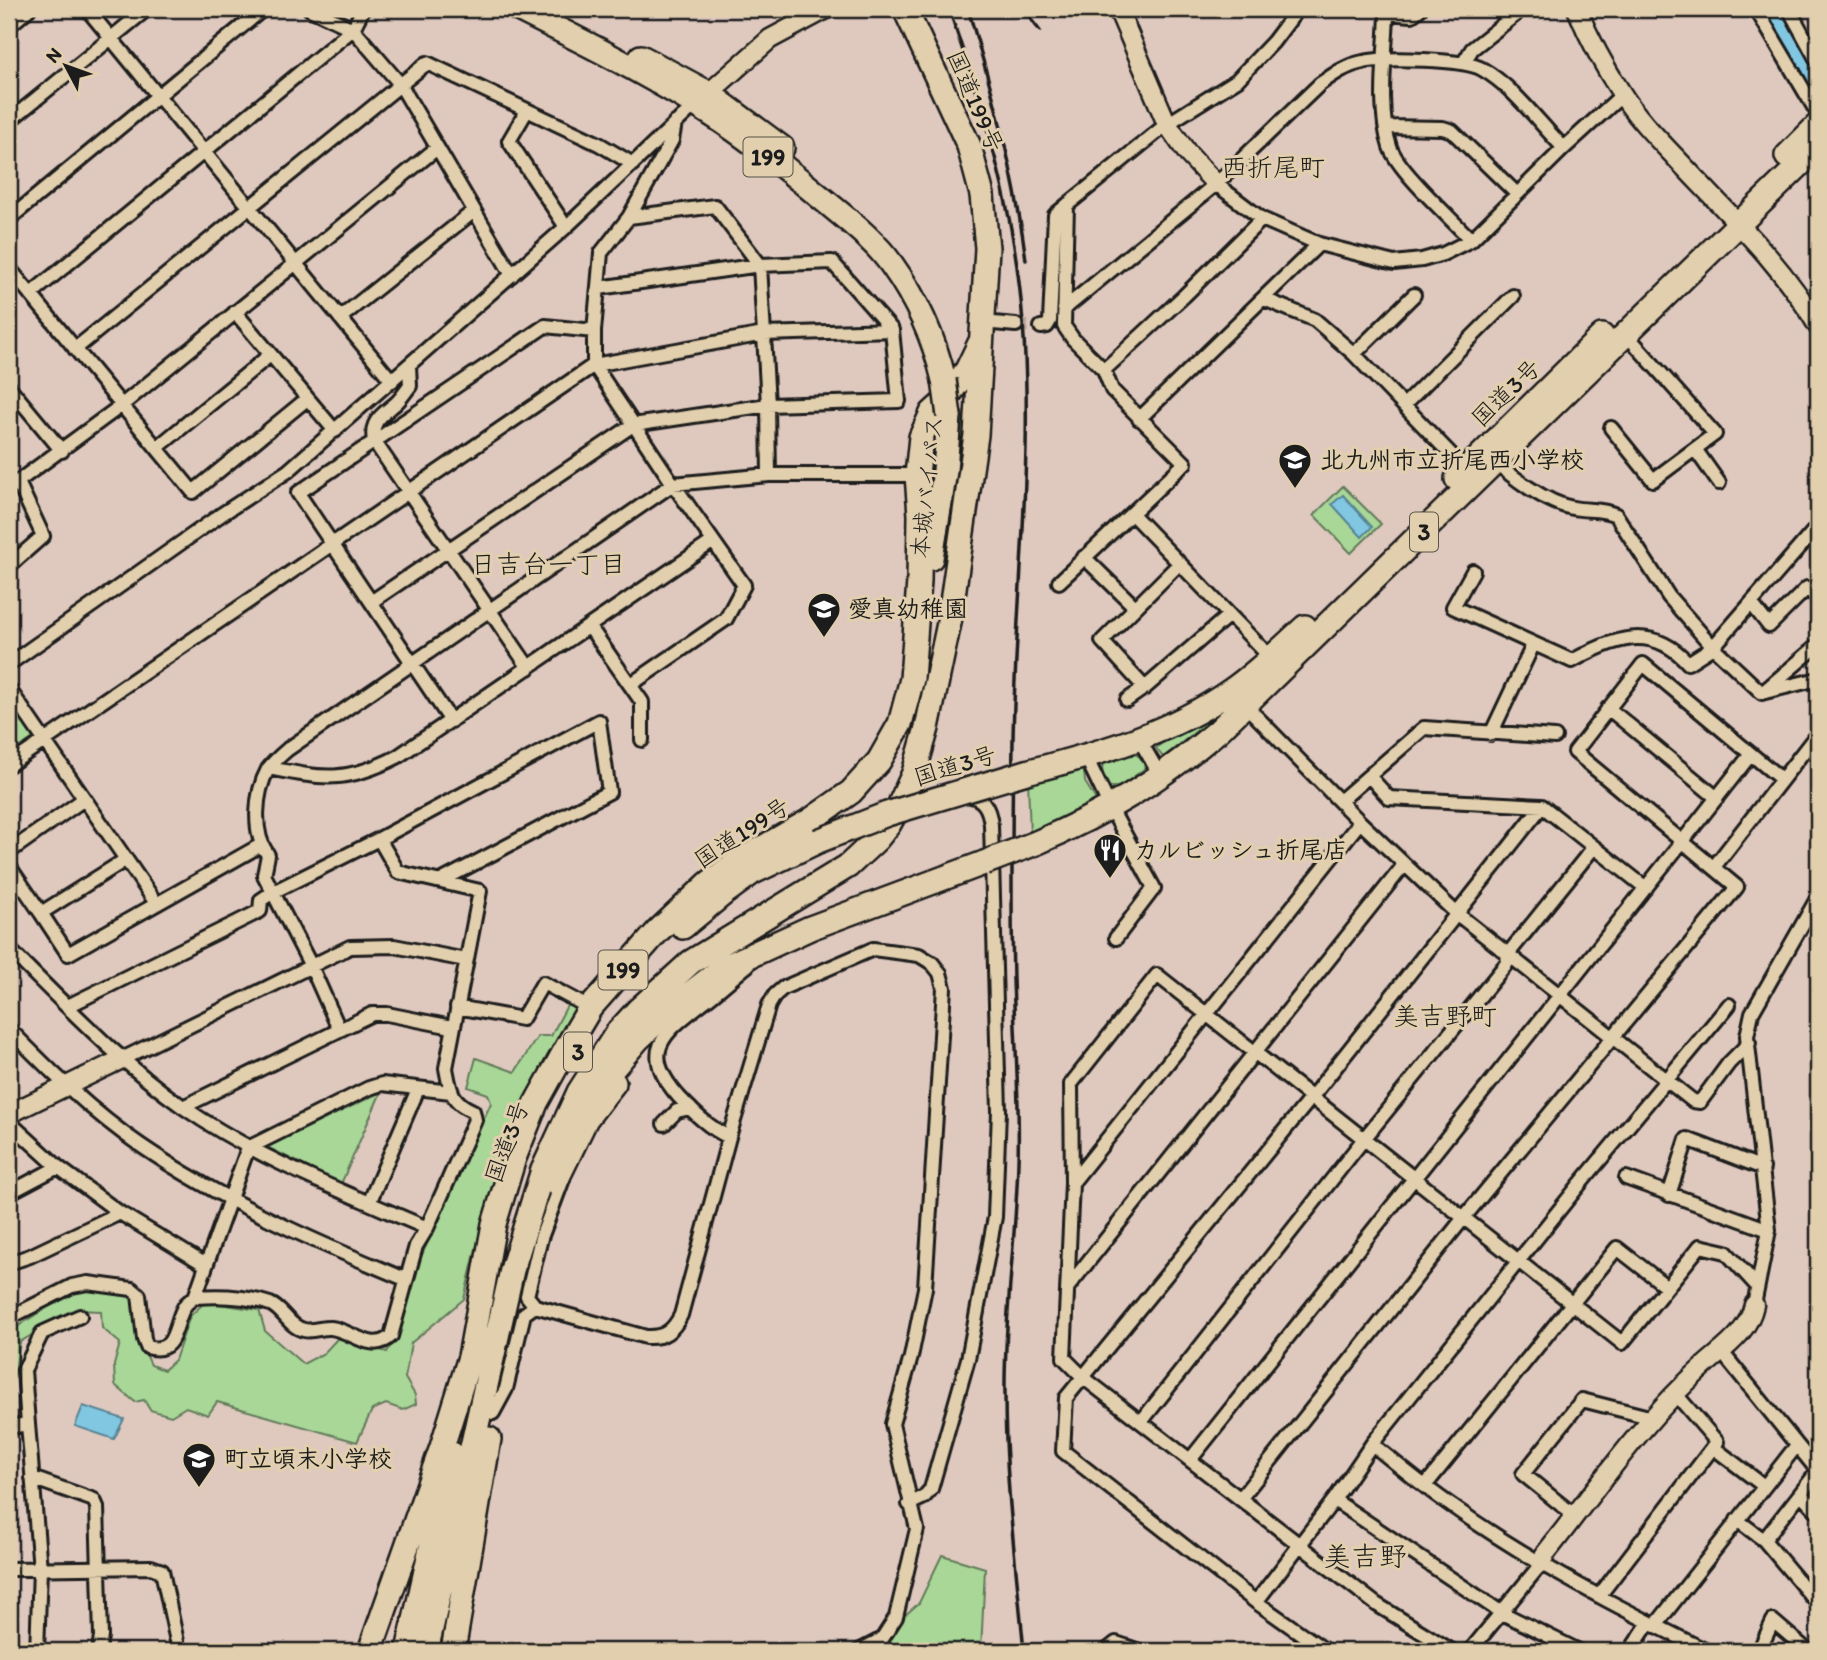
<svg xmlns="http://www.w3.org/2000/svg" width="1827" height="1660" font-family="Itim,'Klee One',sans-serif">
<rect width="100%" height="100%" fill="#dfc9bf"/>
<filter id="ink" filterUnits="userSpaceOnUse"><feTurbulence type="fractalNoise" baseFrequency=".0143" numOctaves="2"/><feDisplacementMap in="SourceGraphic" scale="14" xChannelSelector="R" yChannelSelector="G"/><feConvolveMatrix kernelMatrix="1 2 1 2 8 2 1 2 1" color-interpolation-filters="sRGB"/></filter>
<g filter="url(#ink)">
<path fill="#a8d797" stroke="#627a5a" stroke-width="2" d="M1343,486L1381,524L1351,553L1314,515Z
M9,701L33,738L9,755Z
M1225,708L1165,756H1162L1156,748L1166,740Z
M1134,754C1141,756 1146,761 1144,769L1120,787H1110L1104,781L1102,767L1105,763Z
M1078,770L1084,771L1085,782L1096,800L1092,804L1030,835L1028,780Z
M573,994L585,1000L530,1089L486,1207L464,1299L411,1343L405,1378L415,1395L416,1404L403,1410L386,1404L372,1410L357,1442L217,1402L208,1415L186,1407L171,1416L150,1410L144,1400L135,1402L115,1385L114,1365L120,1343L102,1328L101,1311L75,1310L20,1342L14,1376L9,1385V1332L74,1290L88,1288L131,1296L136,1302L138,1337L151,1365L164,1370L175,1360L190,1316L205,1302L259,1310L265,1331L303,1364L324,1353L338,1338L387,1352L397,1335L415,1270L491,1103L488,1094L468,1087L476,1058L515,1072L538,1036H551Z
M381,1092L341,1184L267,1147Z
M942,1555L985,1568L981,1651H840L885,1633L919,1603Z"/>
<path fill="#81c7e2" stroke="#598393" stroke-width="2" d="M1760,9H1784L1818,73V106Z
M1343,495L1372,527L1362,537L1332,504Z
M83,1406L124,1419L114,1439L75,1426Z"/>
<g fill="none" stroke-linecap="round" stroke-linejoin="round">
<path stroke="#b8a69e" stroke-width="12" stroke-dasharray="12 6" stroke-linecap="butt" d="M1016,325L1041,327"/>
<defs>
<path id="street" d="M87,9L392,381
M310,9L353,29L400,84L512,275
M1384,9L1387,13C1386,54 1377,108 1390,147C1399,172 1451,218 1471,240
M1756,9L1818,114
M1789,9L1818,62
M1387,13L1412,15L1420,9
M9,26L29,9
M1464,62L1472,49L1515,15L1519,9
M526,112L509,141L566,227
M9,121L147,9
M1386,127L1443,128L1452,131L1517,194
M1216,184L1262,219L1319,244L1394,263L1422,260L1443,254L1471,240L1564,148L1622,95
M629,217L715,206L760,265L768,405L769,475
M9,219L263,9
M9,268L193,492L307,399
M31,294L353,29L363,9
M1264,299L1315,320L1330,333L1354,354L1466,470
M1064,309L1216,184L1320,84C1334,74 1347,65 1363,62C1385,57 1464,59 1482,69C1514,87 1538,122 1564,148
M235,312L335,431
M340,318L474,211
M982,322L1016,325
M1041,327L1047,326L1050,321L1055,215L1067,205
M75,349L427,63L599,144L633,164
M1354,354L1414,295
M409,366L410,386C405,392 401,399 395,404C382,415 370,421 374,441L529,668
M1104,370L1184,296L1262,219
M9,387L62,451
M1404,405L1513,296
M1139,419L1319,244
M1611,428L1653,480L1715,434L1626,334
M158,447L270,355
M1695,449L1719,483
M1492,458C1511,477 1546,503 1573,508C1588,511 1601,508 1616,515L1669,597L1713,647L1762,693L1818,645
M9,488L122,405L437,148
M1132,514L1271,658
M1084,557L1134,606
M9,566L43,536L18,482
M1473,571L1453,607L1572,661C1613,639 1651,622 1688,663L1713,647L1818,526
M1059,582L1185,463L1112,390L1104,370L1073,339L1064,326L1067,205L1167,124L1237,80L1273,42L1298,9
M371,602L633,425L768,405L899,401L892,330L832,262L760,265L599,288
M1751,603L1769,626L1807,588L1818,598
M589,626L642,702V740
M9,664L222,514L288,471L566,227L696,104
M630,685L726,619L744,585L673,484L594,365V331L601,253L629,217L672,140L675,123
M1145,688L1102,641L1180,563
M9,689L156,903
M1765,692L1818,679
M1127,700L1147,686L1229,615
M1241,701L1360,822L1456,913L1693,1101L1700,1102L1729,1063L1749,1043
M1608,708L1717,798
M451,721L298,493L545,326L594,331
M1491,734L1533,645
M1139,739L1161,777
M1751,754L1781,779
M1086,757L1111,809L1154,888L1116,938
M9,765L594,365L764,334L892,330
M269,768C324,779 346,783 397,757L712,542
M1370,777L1389,798L1542,806L1646,888
M1340,801L1424,728L1555,737
M9,852L84,799
M9,866L41,913L125,860
M1714,867L1818,733
M41,913L68,954L261,845
M9,949C65,1004 119,1062 183,1107C258,1159 344,1192 427,1228
M68,1006L260,911L261,900L273,892L379,839L599,721L609,792L441,881
M457,1007L522,1019L543,983L590,1008
M9,1029C50,1071 92,1112 140,1145C222,1201 313,1241 405,1279
M339,1029L311,966L264,875L268,855C252,833 255,793 268,769C273,762 281,755 288,749L673,484L769,475H917
M122,1059L350,947L394,946L466,960
M183,1107L372,1014H387L452,1027
M9,1122L58,1167L120,1213L206,1265
M664,1124L677,1111L690,1108
M729,1137L769,1005L775,995L783,988L873,949L919,955L932,963L940,973L944,988L925,1288L911,1357L892,1424L917,1529L896,1617L882,1639L859,1651
M1626,1178L1769,1230
M563,1179L541,1238L527,1296L535,1306L646,1337C664,1338 673,1331 681,1315L729,1137C709,1128 694,1113 679,1097C638,1051 664,1033 702,1003C718,991 733,977 748,965
M1072,1183L1360,822
M9,1193L58,1167
M1669,1195L1687,1139L1763,1168
M369,1203L418,1089
M9,1263L30,1256L120,1213
M1068,1287L1404,865
M195,1297C220,1295 246,1296 270,1304C283,1309 289,1327 304,1330C313,1332 322,1327 331,1328C351,1330 372,1354 391,1336L416,1246L427,1228L475,1120L473,1111C451,1102 450,1090 446,1068L480,891L398,872L379,839
M1754,1305L1769,1230L1747,1036L1752,1013L1818,897
M9,1318L72,1286L88,1283L132,1289L139,1295L144,1339L147,1347C179,1356 173,1321 186,1304C189,1301 192,1299 195,1297L248,1148L369,1088L382,1084L451,1092
M493,1413L506,1389L524,1314L535,1306
M1141,1422L1363,1140L1507,963L1508,954L1594,847
M28,1424L40,1569L37,1651
M9,1427L28,1424L24,1370L42,1333L80,1316
M1372,1444C1398,1465 1424,1487 1452,1506C1532,1563 1619,1608 1707,1651
M1714,1448L1764,1486
M1190,1460L1682,842L1751,754L1643,664L1575,752L1737,887L1466,1215L1240,1499
M32,1478L94,1500L97,1507L101,1636L99,1651
M1425,1486L1617,1248L1667,1287
M1801,1494L1818,1512
M1334,1500L1502,1613L1579,1651
M909,1504L924,1497L931,1489L968,1359L995,1217L999,1111L991,825C989,807 983,796 964,795
M1575,1516L1523,1474L1582,1400L1653,1418
M1737,1520L1764,1540L1818,1471L1797,1445
M1764,1540L1818,1604
M9,1569L151,1567L162,1571L179,1651
M1599,1596L1717,1442L1674,1392
M1256,1602L1334,1500L1372,1444L1580,1184L1729,1005
M1655,1626L1797,1445L1721,1351
M1106,1651L1116,1643L1140,1651
M1326,1651L1256,1602L1063,1451L1066,1398L1311,1098L1542,806
M1452,1651L1376,1604L1084,1378L1064,1358L1072,1183L1071,1084L1157,975L1622,1343L1700,1246L1726,1252L1757,1286
M1470,1651L1541,1564
M1630,1651L1648,1624
M1759,1651L1773,1621L1808,1651"/>
<path id="secondary" d="M1118,9L1167,124L1188,154L1216,184
M1577,9C1589,38 1605,68 1622,94C1637,118 1658,139 1677,159C1727,213 1781,262 1818,326
M701,100L770,39L826,9
M9,1114L122,1059
M1541,1564L1545,1554C1596,1490 1643,1420 1704,1366C1724,1348 1748,1333 1754,1305"/>
<path id="highway" d="M518,9C578,39 638,69 695,104C737,129 781,164 819,196C844,217 873,238 892,265C917,300 934,338 944,380
M641,57L708,93L782,148
M1787,156L1818,125
M1457,479L1602,336
M931,558L945,471L949,416
M1030,771C1101,753 1171,733 1232,690C1258,672 1281,649 1305,627
M1036,843C1108,812 1157,782 1218,731L1818,147
M683,927L723,894L753,872L818,841
M593,1092L638,1039L669,1010L723,968L810,928L984,863
M543,1170L579,1092L617,1033L638,1010L691,962L848,866L877,839L889,824L899,806L914,773L927,728L949,623L976,435L987,248L982,195L969,146L905,9
M555,1183L586,1119L614,1083
M370,1651L442,1447L470,1357L494,1224L514,1158L536,1103L571,1040L590,1008L658,931L709,883L731,866L811,820L851,792L879,761L900,724L912,679L919,581L920,515L917,475L921,437L932,413L942,404L967,370L980,343
M408,1651L452,1454
M426,1651L512,1270L543,1170L552,1156
M453,1651L489,1439"/>
</defs>
<use href="#street" stroke="#1c1c1c" stroke-width="18"/>
<use href="#secondary" stroke="#1c1c1c" stroke-width="23"/>
<use href="#highway" stroke="#1c1c1c" stroke-width="28"/>
<use href="#street" stroke="#e2cfad" stroke-width="12"/>
<use href="#secondary" stroke="#e2cfad" stroke-width="18"/>
<use href="#highway" stroke="#e2cfad" stroke-width="23"/>
<path stroke="#1c1c1c" stroke-width="3.5" d="M949,9C978,95 1007,183 1018,274C1038,428 1016,584 1013,739C1012,819 1011,899 1013,979C1015,1040 1020,1102 1018,1162C1016,1240 1004,1317 1005,1394C1005,1480 1016,1566 1024,1651
M968,9C993,92 1015,174 1026,260
M1023,9L1040,31"/>
<defs>
<path id="highway-bridge" d="M944,380L949,416
M818,841L887,814L1030,771
M984,863L1036,843"/>
</defs>
<use href="#highway-bridge" stroke="#1c1c1c" stroke-width="28" stroke-linecap="butt"/>
<use href="#highway-bridge" stroke="#e2cfad" stroke-width="23"/>
</g>
</g>
<defs>
<symbol id="school-pin" viewBox="-11 -11 22 30"><path d="M0 17L-7.5 6A9.5 9.5 0 1 1 7.5 6Z" fill="#1c1c1c" stroke="#e2cfad"/><path d="M0-5L7-2L0 1L-7-2ZM-4 1L0 2.5L4 1V4Q0 6-4 4Z" fill="#fff"/></symbol>
<symbol id="restaurant-pin" viewBox="-11 -11 22 30"><path d="M0 17L-7.5 6A9.5 9.5 0 1 1 7.5 6Z" fill="#1c1c1c" stroke="#e2cfad"/><path d="M-5-6h1v4h1v-4h1v4h1v-4h1v5L-1.5 .5V6h-2V.5L-5-1ZM5-6V6H3V1.5H1.5Q1.5-4 5-6Z" fill="#fff"/></symbol>
</defs>
<g fill-rule="evenodd">
<use href="#school-pin" x="1276" y="441" width="38" height="52"/>
<use href="#school-pin" x="805" y="590" width="38" height="52"/>
<use href="#restaurant-pin" x="1091" y="831" width="38" height="52"/>
<use href="#school-pin" x="180" y="1440" width="38" height="52"/>
</g>
<g text-anchor="middle" stroke-width="6" stroke-linejoin="round" paint-order="stroke">
<g fill="#e2cfad" stroke="#575248" stroke-width="2">
<rect x="743.5" y="137.5" width="49" height="39" rx="5"/>
<rect x="1410" y="512.5" width="28" height="39" rx="5"/>
<rect x="598.5" y="950.5" width="49" height="39" rx="5"/>
<rect x="564" y="1032.5" width="28" height="39" rx="5"/>
</g>
<g font-size="23" font-weight="bold" fill="#1c1c1c">
<text x="768" y="165">199</text>
<text x="1424" y="540">3</text>
<text x="623" y="978">199</text>
<text x="578" y="1060">3</text>
</g>
<g font-size="24" fill="#1c1c1c" stroke="#e2cfad">
<text transform="translate(975 101) rotate(67)" y="8">国道199号</text>
<text transform="translate(1506 393) rotate(-44)" y="8">国道3号</text>
<text transform="translate(927 487) rotate(-84)" y="8">本城バイパス</text>
<text transform="translate(955 766) rotate(-17)" y="8">国道3号</text>
<text transform="translate(742 833) rotate(-33)" y="8">国道199号</text>
<text transform="translate(507 1142) rotate(-70)" y="8">国道3号</text>
</g>
<g font-size="24" font-weight="bold" fill="#1c1c1c" stroke="#e2cfad" text-anchor="start">
<text x="1320" y="468">北九州市立折尾西小学校</text>
<text x="848" y="617">愛真幼稚園</text>
<text x="1134" y="858">カルビッシュ折尾店</text>
<text x="224" y="1467">町立頃末小学校</text>
</g>
<g font-size="26" fill="#1c1c1c" stroke="#e2cfad">
<text x="1273" y="176">西折尾町</text>
<text x="548" y="573">日吉台一丁目</text>
<text x="1445" y="1025">美吉野町</text>
</g>
<g font-size="28" fill="#1c1c1c" stroke="#e2cfad">
<text x="1365" y="1566">美吉野</text>
</g>
</g>
<rect width="1827" height="1660" fill="none" stroke="#e2cfad" stroke-width="35"/>
<rect x="18" y="18" width="1792" height="1625" fill="none" stroke="#1c1c1c" stroke-width="2.5" filter="url(#ink)"/>
<g transform="translate(66 66) rotate(311)" stroke="#e2cfad" stroke-width="5" paint-order="stroke">
<path d="M0-5L12 26L0 18L-12 26Z" fill="#1c1c1c"/>
<text y="-10" font-size="19" font-weight="bold" text-anchor="middle" fill="#1c1c1c">N</text>
</g>
</svg>
